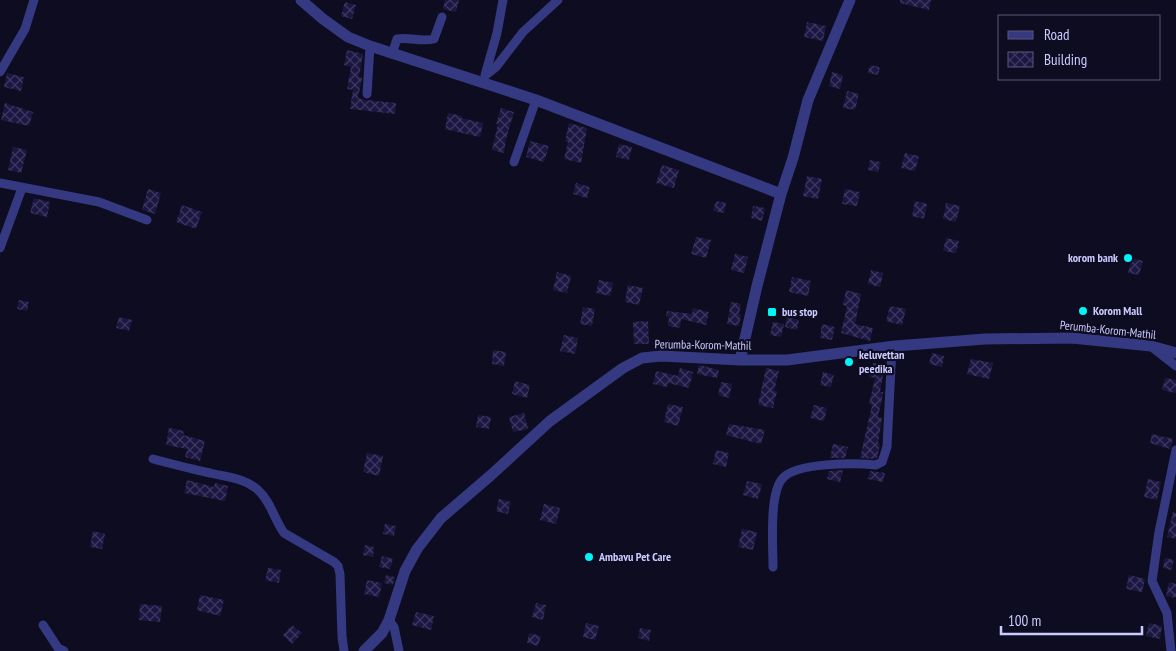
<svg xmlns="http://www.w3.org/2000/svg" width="1176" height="651" font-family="'PT Sans Narrow',sans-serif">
<defs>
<pattern id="building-cross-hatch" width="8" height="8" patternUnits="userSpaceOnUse" patternTransform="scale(1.25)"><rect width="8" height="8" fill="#1b1742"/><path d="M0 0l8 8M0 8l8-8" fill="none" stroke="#3b375e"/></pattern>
</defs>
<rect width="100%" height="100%" fill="#0d0c20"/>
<path fill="url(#building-cross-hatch)" d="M445,0H459L456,12L443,9Z
M900,0H931L929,10L900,3Z
M345,2L356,5L352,19L341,16Z
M807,22L826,26L823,41L804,37Z
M347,50L363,54L359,77L362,78L358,98L366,100L396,103L395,114L350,109L353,90L347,89L351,67L344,65Z
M870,65L880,67L878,75L868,73Z
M832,72L843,75L840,89L829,86Z
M7,73L24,77L21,91L4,87Z
M847,91L859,94L855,110L843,108Z
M5,103L33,112L29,126L1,120Z
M501,108L514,112L506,139L504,153L492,150L498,124H496Z
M448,113L462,116L461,118L483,123L480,137L445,129Z
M569,123L587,128L581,163L564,159L568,142L565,141Z
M530,141L549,146L544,162L526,157Z
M619,144L632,147L629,160L616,157Z
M13,147L27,150L21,173L8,170Z
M905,153L919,156L915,171L901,168Z
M870,160L881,162L878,172L868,170Z
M662,165L679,170L674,188L656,183Z
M807,176L822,179L818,199L803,196Z
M576,183L590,187L587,198L573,194Z
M148,189L161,193L155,214L142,210Z
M845,189L860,192L857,206L842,204Z
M34,198L50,202L47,217L30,213Z
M716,201L726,203L724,213L713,211Z
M915,201L927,204L924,219L912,216Z
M946,203L960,206L956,222L943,219Z
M182,205L202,212L196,229L176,222Z
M753,206L765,208L762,221L751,218Z
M696,237L711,240L706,258L691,254Z
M946,238L959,241L956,253L943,251Z
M735,254L748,257L744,273L731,270Z
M1132,258L1143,261L1139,275L1128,273Z
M871,270L883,273L880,287L868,284Z
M557,272L571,276L567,293L553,290Z
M792,277L811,281L808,296L789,292Z
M599,280L613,283L610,296L596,293Z
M628,285L643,288L639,305L625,302Z
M846,290L861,294L855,324L873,328L870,341L841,333L847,306L843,305Z
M19,300L29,302L27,311L17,309Z
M731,302L741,304L739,314H741L739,326L727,324Z
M890,306L906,309L902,325L886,321Z
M583,307L595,309L592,326L580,324Z
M693,308L709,312L706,325L681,319L680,328L668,326L669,317L666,316L667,311L692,314Z
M119,317L132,320L129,331L116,328Z
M787,317L799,320L797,330L785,327Z
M648,321L649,344H634L633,322Z
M773,322L784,324L781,337L770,335Z
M822,324L835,327L832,340L820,338Z
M564,335L578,338L575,354L560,351Z
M493,350L506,352L504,366L492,364Z
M932,353L944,356L942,367L929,364Z
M971,359L993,363L989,379L967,374Z
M873,363L885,365L880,392H883V394L878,417L882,418L878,443L880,444L877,458L875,459L860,458L872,405L869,404L875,378L869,377Z
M699,365L719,370L717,378L697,374Z
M680,368L693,372L689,388L668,383L667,387L653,384L656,371L678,376Z
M766,368L779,371L774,391H777L773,408L758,405Z
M823,372L834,375L831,387L820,385Z
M1165,378L1176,380V393L1162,390Z
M515,381L530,385L527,398L512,394Z
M721,382L732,384L729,398L718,395Z
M668,404L683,407L678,426L664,422Z
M814,405L827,408L824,421L810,418Z
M524,413L528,429L513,432L509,417Z
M478,415L491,417L489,429L476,427Z
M729,424L765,430L761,444L726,435Z
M169,428L184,431L183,435L205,441L200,461L185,457L187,449L166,445Z
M1152,434L1173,439L1170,449L1150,443Z
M833,444L848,447L845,458H830Z
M716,450L729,453L726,467L713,464Z
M367,453L383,456L379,476L363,472Z
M843,470L840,482L827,479L829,471Z
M870,471L885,473L883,482L868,479Z
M1148,479L1161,482L1157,500L1144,497Z
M187,480L214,487L215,483L228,486L225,501L184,493Z
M747,481L762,484L758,499L743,495Z
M499,499L511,502L508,514L496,511Z
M544,504L560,508L556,524L540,520Z
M1173,512L1176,513V539L1167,537Z
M385,524L396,526L394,536L383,534Z
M742,529L757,532L753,550L738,547Z
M93,531L105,534L102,549L90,547Z
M365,545L374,547L373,557L363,555Z
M382,556L393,559L390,569L379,567Z
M1165,558L1174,560L1171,570L1163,568Z
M268,568L281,570L279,583L265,580Z
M386,575L395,577L393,585L384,583Z
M1129,575L1145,579L1142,592L1126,589Z
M367,580L382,583L379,597L364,594Z
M1169,582L1176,584V598L1166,596Z
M200,595L224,600L220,616L197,610Z
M536,603L546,605L543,620L532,617Z
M140,604L162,606L160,622L139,620Z
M416,612L434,616L431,630L412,625Z
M586,623L599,626L595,640L583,637Z
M1149,623L1162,626L1160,639L1146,636Z
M292,625L302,633L292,644L283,635Z
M640,628L651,630L649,641L638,638Z
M529,633L541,636L538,646L527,643Z"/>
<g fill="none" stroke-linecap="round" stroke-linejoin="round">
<path stroke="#343982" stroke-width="9" d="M392,54L397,39C409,37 422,42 434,39L442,17
M0,72L25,29L34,0
M485,75L497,33L503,0
M486,75L496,67L523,32L558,0
M367,94L370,46
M514,162L536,100
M0,183L99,202L147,220
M0,248L22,188
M1153,348L1176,366
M153,459C172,464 191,469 210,473C226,477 245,478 258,490C271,502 274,519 284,533L334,562L338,566L340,574L342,637L344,651
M773,567C773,546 769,495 782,479C795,462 856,463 876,465L882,462L887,447L892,347
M389,620L394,627L399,651
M43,625L58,648L64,651
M1171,651L1167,613L1152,581L1159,532L1176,450"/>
<path stroke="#343982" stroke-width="11" d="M301,0L323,19L348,37L370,46L536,100L781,194
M740,360L757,286L781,194L793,158L808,100L850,0
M364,651L382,633L389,620L405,571L417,549L441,518L490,476L550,421L623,368L642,358L661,356L740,360H787L895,346L985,339L1072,338L1151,346L1176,353"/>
</g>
<g fill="#00f6f6" stroke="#0d0c20" stroke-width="2">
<circle cx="1128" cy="258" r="5"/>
<circle cx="1083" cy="311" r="5"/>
<rect x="767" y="307" width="10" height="10" rx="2.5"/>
<circle cx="849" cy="362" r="5"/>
<circle cx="589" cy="557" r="5"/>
</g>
<g text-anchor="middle" stroke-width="4.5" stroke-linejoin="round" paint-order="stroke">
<g font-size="12" font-weight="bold" fill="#cccbff" stroke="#0d0c20" text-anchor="start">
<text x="1118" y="262" text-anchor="end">korom bank</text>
<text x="1093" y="315">Korom Mall</text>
<text x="782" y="316">bus stop</text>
<text x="859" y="359">keluvettan<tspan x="859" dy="14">peedika</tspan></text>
<text x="599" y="561">Ambavu Pet Care</text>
</g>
<g font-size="12" fill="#cccbff" stroke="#0d0c20">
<text transform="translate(1108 330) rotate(6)" y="4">Perumba-Korom-Mathil</text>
<text transform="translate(703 345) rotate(1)" y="4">Perumba-Korom-Mathil</text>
</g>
</g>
<rect x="998" y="15" width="162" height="65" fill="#0d0c20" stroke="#595879"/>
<rect x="1008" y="31" width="25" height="8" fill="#343982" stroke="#595879"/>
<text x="1044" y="40" font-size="15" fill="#cccbff">Road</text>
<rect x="1008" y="52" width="25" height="15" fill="url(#building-cross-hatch)" stroke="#595879"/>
<text x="1044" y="65" font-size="15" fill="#cccbff">Building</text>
<path d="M1001 626v8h141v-8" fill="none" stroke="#cccbff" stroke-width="2.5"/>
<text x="1008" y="626" font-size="15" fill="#cccbff" stroke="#0d0c20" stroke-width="4" paint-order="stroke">100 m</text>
</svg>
